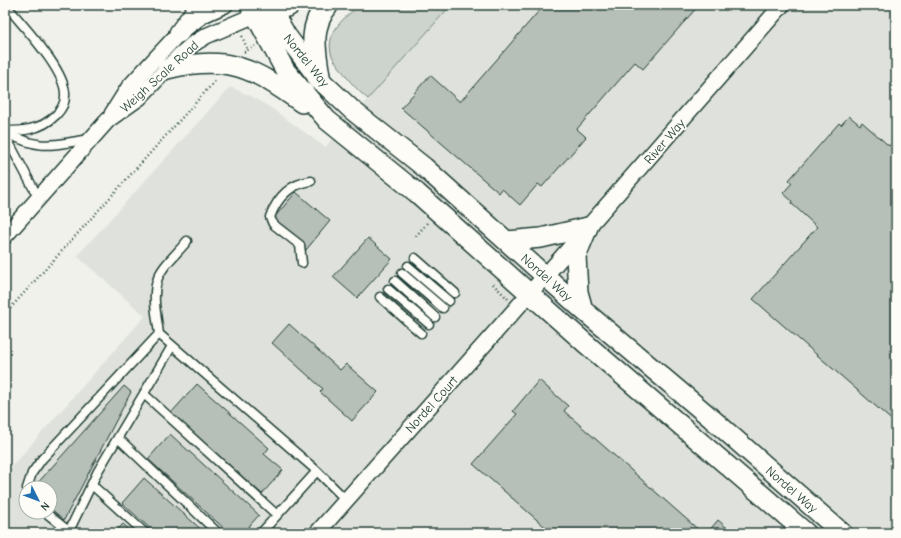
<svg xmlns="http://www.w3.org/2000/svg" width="901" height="538" font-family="'Comic Neue',sans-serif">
<rect width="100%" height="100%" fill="#f0f1eb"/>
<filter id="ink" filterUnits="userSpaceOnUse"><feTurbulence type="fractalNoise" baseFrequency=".025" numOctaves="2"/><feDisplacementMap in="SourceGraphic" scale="8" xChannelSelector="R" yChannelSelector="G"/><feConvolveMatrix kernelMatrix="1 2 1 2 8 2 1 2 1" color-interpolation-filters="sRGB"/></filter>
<g filter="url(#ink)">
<path fill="#dfe2dc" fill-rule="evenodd" d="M451,5H896V533H5V474L145,316L77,256L230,87L251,96L271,108L325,147ZM26,488H50V512H26Z"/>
<path fill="#cdd3cd" stroke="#768880" d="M360,5H451L368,99C358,91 350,82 343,72C340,67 334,61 332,56C324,34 344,17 360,5Z"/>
<path fill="#b6bfb8" stroke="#1f3d34" d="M544,5H699L643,69L635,62L577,129L586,137L542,187L538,184L520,205L502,189L499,193L401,108L430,75L460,102Z
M849,116L860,125L862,122L889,146L896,138V424L753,299L817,227L791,203L792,201L783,193L792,183L789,180L839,123L841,125Z
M296,192L330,221L306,250L272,220Z
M368,238L392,259L357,298L333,277Z
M426,263L447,281L408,327L387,309Z
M289,324L340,370L346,364L378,392L352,421L320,392L323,389L272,343Z
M539,380L568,406L564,411L701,532L700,533H552L473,464L517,414L513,411Z
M197,384L269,448L264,454L283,470L262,494L171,413Z
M124,386L131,392L64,520L50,508V488H35V486Z
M170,434L259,515L243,533H229L148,459Z
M144,478L205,533H155L122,503Z
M718,520L733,533H707Z
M123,524L133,533H114Z"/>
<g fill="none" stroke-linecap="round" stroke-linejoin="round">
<defs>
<path id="service" d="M5,131C13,131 22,131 30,129C40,127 49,122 56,115C61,110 65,103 65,96C67,71 22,25 6,5
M5,132C40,151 53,145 89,139
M5,135L39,199
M187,241C178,253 161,266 157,281C152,297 157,318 159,334L317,471L346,500
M415,258L455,293
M302,263L300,245L273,224L270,217C277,198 290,184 311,181
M408,266L449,301
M402,273L443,308
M395,281L435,317
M388,289L429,324
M380,297L421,333
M144,394L277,515
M118,438L218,533
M92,485L145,533
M27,488L32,473L42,459L159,334
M45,512L71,533
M69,531L98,471L172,346
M261,533L317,471"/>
<path id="minor" d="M112,114L129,87L179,33L203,15L225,5
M5,236L108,120L139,98L180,55L193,44L206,36L255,15
M317,533L561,258L782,5"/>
<path id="tertiary" d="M250,5L285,70L327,120L417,193L585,343L806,533
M269,5L286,35L319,79L352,110L424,167L583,310L711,418L842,533
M179,33L200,5
M167,69C228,54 253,68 302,103
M507,241L541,238L588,227
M583,310L578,292L576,256L588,227"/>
<path id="motorway" d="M255,15L288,5
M319,79C315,52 308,28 327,5"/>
</defs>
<use href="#service" stroke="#1f3d34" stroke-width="11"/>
<use href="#minor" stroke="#1f3d34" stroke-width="18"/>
<use href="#tertiary" stroke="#1f3d34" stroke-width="22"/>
<use href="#motorway" stroke="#1f3d34" stroke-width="25"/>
<path stroke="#1f3d34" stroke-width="2.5" stroke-dasharray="1 3" stroke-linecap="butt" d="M242,36L247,49
M244,52L255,46
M416,236L427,223
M493,284L508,299
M5,314L216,80"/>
<use href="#service" stroke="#fdfcf7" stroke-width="8"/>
<use href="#minor" stroke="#fdfcf7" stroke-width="15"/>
<use href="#tertiary" stroke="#fdfcf7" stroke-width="19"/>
<use href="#motorway" stroke="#fdfcf7" stroke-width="22"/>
</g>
</g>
<g text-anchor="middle" stroke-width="3.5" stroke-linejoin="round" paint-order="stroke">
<g font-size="13" fill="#1f3d34" stroke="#fdfcf7">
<text transform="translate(307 60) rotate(51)" y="5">Nordel Way</text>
<text transform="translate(159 76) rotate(-42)" y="5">Weigh Scale Road</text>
<text transform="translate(664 141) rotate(-49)" y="5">River Way</text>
<text transform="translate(547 277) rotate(42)" y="5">Nordel Way</text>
<text transform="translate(431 404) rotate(-48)" y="5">Nordel Court</text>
<text transform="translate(792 489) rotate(41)" y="5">Nordel Way</text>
</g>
</g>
<rect width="901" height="538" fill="none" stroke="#fdfcf7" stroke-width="20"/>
<rect x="10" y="10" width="881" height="518" fill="none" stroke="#1f3d34" stroke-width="1.5" filter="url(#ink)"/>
<g transform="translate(38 500) rotate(132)"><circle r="19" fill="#fdfcf7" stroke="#a4b0a9"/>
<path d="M0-3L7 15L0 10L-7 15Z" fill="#1f6fb2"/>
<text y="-6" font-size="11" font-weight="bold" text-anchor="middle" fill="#1f3d34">N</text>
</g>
</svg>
